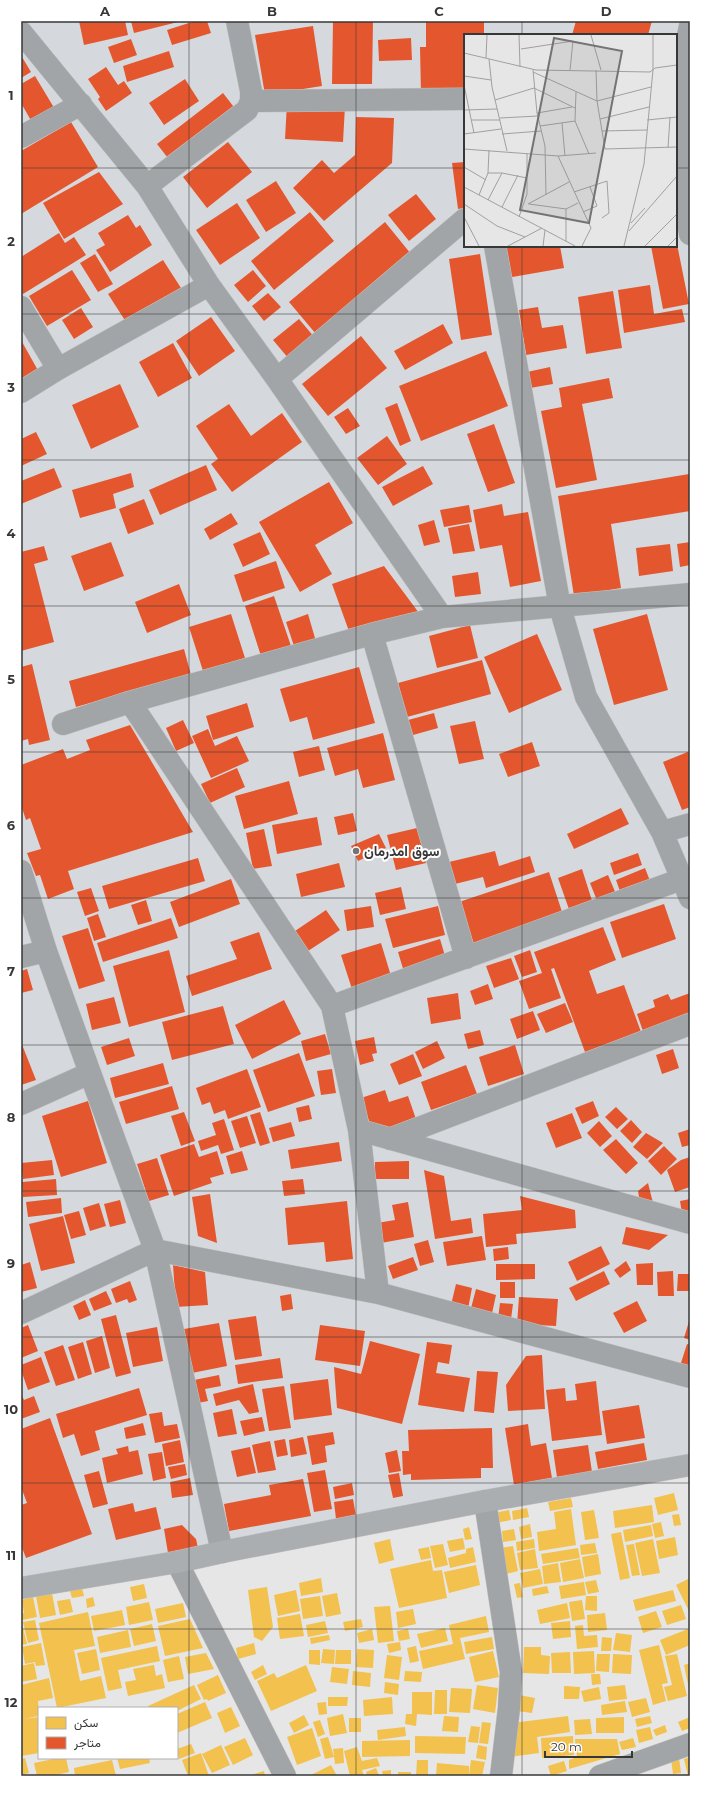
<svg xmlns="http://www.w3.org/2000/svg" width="711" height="1797" font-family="Montserrat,Vazirmatn,sans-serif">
<rect width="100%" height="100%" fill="#e6e6e6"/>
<path fill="#d5d9dd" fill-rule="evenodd" d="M21,21H690V1457L21,1580ZM465,35H676V246H465Z"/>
<path fill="#f2c14e" d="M674,1493L678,1510L658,1515L654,1498Z
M571,1498L573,1507L550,1511L548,1502Z
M652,1505L654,1522L615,1528L613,1511Z
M527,1508L529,1517L513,1520L512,1511Z
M571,1509L576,1545L539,1551L537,1532L556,1529L554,1512Z
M509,1510L511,1520L496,1523L494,1513Z
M594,1510L599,1538L585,1540L581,1512Z
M679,1514L681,1525L674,1526L672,1515Z
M661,1522L664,1536L655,1538L652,1524Z
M530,1524L532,1537L521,1539L519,1527Z
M651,1525L653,1536L625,1542L623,1530Z
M469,1527L472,1539L465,1540L463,1529Z
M514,1529L516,1540L503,1542L502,1531Z
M621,1532L630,1578L620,1580L611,1534Z
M675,1537L678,1555L659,1559L656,1541Z
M463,1538L465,1549L450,1552L447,1541Z
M390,1539L394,1560L379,1564L374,1543Z
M534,1539L535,1548L517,1551L516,1542Z
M653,1539L660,1573L642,1576L635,1543Z
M595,1543L597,1553L581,1555L580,1545Z
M443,1544L448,1565L435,1568L430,1546Z
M634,1544L640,1575L632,1576L626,1545Z
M513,1546L518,1571L506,1574L500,1548Z
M429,1547L431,1558L421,1560L418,1549Z
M473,1547L476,1562L450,1568L448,1558L466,1553V1549Z
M578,1548L580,1558L543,1564L541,1554Z
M535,1549L538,1568L520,1570L517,1553Z
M598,1554L601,1574L585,1577L582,1557Z
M580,1559L584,1578L563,1582L560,1563Z
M431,1560L433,1571L442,1570L447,1598L399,1608L390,1569Z
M558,1563L561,1582L544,1584L542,1566Z
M476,1565L480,1585L449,1593L444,1572Z
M540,1569L543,1584L523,1588L520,1573Z
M321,1578L323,1592L301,1596L299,1583Z
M690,1578V1613L676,1585Z
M596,1580L599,1592L588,1594L585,1582Z
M584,1582L586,1595L561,1599L559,1586Z
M520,1583L523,1597L517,1598L514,1584Z
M144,1584L147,1598L133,1601L130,1587Z
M547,1586L549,1593L533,1596L532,1589Z
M267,1587L273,1627L262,1641L254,1637L248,1590Z
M82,1588L84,1596L72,1598L70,1591Z
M296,1590L300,1611L278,1616L274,1595Z
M673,1590L676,1601L636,1611L633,1600Z
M52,1593L56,1615L40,1618L36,1596Z
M337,1593L341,1614L326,1617L322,1596Z
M320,1596L323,1616L303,1619L300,1599Z
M586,1596H597V1611L585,1610Z
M33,1597L37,1617L22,1620L21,1614L24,1613L22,1600Z
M93,1597L95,1606L87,1608L86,1599Z
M70,1599L73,1612L60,1615L57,1601Z
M582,1600L585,1619L572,1621L569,1602Z
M149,1602L153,1620L129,1625L126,1607Z
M183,1603L186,1617L158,1623L155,1609Z
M567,1603L570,1618L540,1624L537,1610Z
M681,1605L686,1619L667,1625L662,1611Z
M390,1606L394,1641L378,1643L374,1607Z
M413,1609L416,1624L398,1628L396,1612Z
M122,1610L125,1625L94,1631L91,1616Z
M656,1611L662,1627L643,1633L638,1617Z
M88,1612L95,1646L74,1650L80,1681L101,1676L106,1698L57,1708L39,1623Z
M605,1613L607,1630L588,1632L587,1615Z
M300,1614L304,1636L280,1639L277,1618Z
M486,1616L489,1632L460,1638L465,1659L423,1669L419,1651L453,1644L449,1625Z
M190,1619L203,1648L165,1656L158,1626Z
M361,1619L363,1627L345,1631L343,1622Z
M21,1620L27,1644L21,1645Z
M35,1620L39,1640L28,1643L23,1622Z
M325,1621L328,1633L308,1637L306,1625Z
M570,1621L571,1637L553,1639L551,1623Z
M152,1624L156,1641L134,1646L130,1629Z
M583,1625L584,1636L597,1635L598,1647L577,1649L575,1626Z
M445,1628L448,1641L421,1648L417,1634Z
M372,1629L374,1640L359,1643L357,1633Z
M408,1629L410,1639L399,1641L397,1631Z
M688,1629L690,1634V1645L666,1655L660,1640Z
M128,1630L131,1647L100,1653L97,1637Z
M616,1633L632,1635L630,1652L613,1650Z
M329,1635L330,1640L311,1644L310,1638Z
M492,1637L494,1649L466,1654L464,1642Z
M602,1637L612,1638L611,1651H601Z
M400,1642L401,1650L389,1653L387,1644Z
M41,1643L45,1665L36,1666L35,1662L25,1664L22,1647Z
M254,1643L256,1654L238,1659L236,1648Z
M659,1645L668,1683L662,1684L666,1701L653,1705L639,1650Z
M157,1646L160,1661L118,1670L122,1688L108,1691L101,1658Z
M416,1646L419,1661L410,1663L407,1648Z
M524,1647H541V1655L550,1656L549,1674L523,1673Z
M96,1649L100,1670L82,1674L77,1653Z
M323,1649L335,1650L334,1664L321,1663Z
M357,1649L374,1650L373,1668L356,1667Z
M309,1650H320V1665L309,1664Z
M336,1650H351V1664H335Z
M493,1651L499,1677L475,1682L469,1657Z
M594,1651L595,1673L574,1674L573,1652Z
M570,1652L571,1673H552L551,1653Z
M206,1653L214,1669L188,1674L185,1657Z
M597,1654H610L609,1672L596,1671Z
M613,1654L632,1655L631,1674L612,1673Z
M677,1654L687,1696L668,1701L664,1687L672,1685L665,1656Z
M387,1655L402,1657L399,1680L384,1678Z
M179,1656L184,1679L168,1682L163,1660Z
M34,1663L37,1679L21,1682V1666Z
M690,1663V1689H689L684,1665Z
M154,1665L156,1676L162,1674L165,1688L128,1696L125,1682L136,1680L133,1669Z
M263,1665L267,1674L255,1680L251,1672Z
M306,1665L317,1691L271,1711L257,1681L274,1673L277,1678Z
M332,1667L349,1669L347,1684L330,1682Z
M353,1671L371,1673L370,1687L352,1685Z
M405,1671L422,1672L421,1682L404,1681Z
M591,1674H600L601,1684L592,1685Z
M218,1675L226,1693L208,1701L207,1699L204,1700L197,1685Z
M49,1678L53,1698L38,1701L39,1716L23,1719L39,1717V1753L21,1756V1685Z
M385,1682L399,1684L398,1695L384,1693Z
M194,1685L201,1699L177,1711V1708H149L148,1706Z
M477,1685L498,1688L495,1713L473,1709Z
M625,1685L627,1699L609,1701L607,1687Z
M564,1686L580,1687L579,1699H564Z
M599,1687L601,1699L584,1702L581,1691Z
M451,1688L472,1689L470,1713L449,1712Z
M435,1690H447V1714H434Z
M412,1692H432V1715L417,1714L416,1726L405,1724L406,1714H412Z
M519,1695L535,1698L532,1713L517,1711Z
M328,1697H348L347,1706H328Z
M392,1697L393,1714L364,1716L363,1700Z
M646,1698L650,1712L632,1717L628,1702Z
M625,1701L627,1712L602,1715L601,1705Z
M205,1702L212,1718L177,1733V1714Z
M326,1702L327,1714L319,1715L317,1703Z
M231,1707L240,1726L225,1733L217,1713Z
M343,1714L347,1733L330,1736L327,1718Z
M304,1715L309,1725L294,1733L289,1723Z
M444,1716L459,1717L458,1732L442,1731Z
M568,1716L570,1732L537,1737L539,1753L509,1757L512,1723Z
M650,1716L652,1723L637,1727L635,1719Z
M624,1717V1733H596V1718Z
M690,1717V1728L682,1731L678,1722Z
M349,1718H361V1732H349Z
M590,1719L592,1734L575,1735L574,1720Z
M320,1720L325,1734L318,1737L313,1722Z
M482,1722L491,1723L488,1744L479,1743Z
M665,1725L667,1732L656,1736L653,1730Z
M471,1726L480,1727L478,1743L468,1742Z
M405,1727L406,1736L378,1740L377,1730Z
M650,1727L653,1739L639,1743L636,1730Z
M312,1728L321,1756L297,1765L287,1737Z
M415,1736L466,1737L465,1754L415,1753Z
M573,1736L574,1755L542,1758L541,1738Z
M328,1737L334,1757L325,1759L320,1739Z
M245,1738L253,1755L233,1765L224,1747Z
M633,1738L636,1747L622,1750L619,1742Z
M575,1739H617L620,1754L569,1769V1760L577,1757Z
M410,1740V1756L362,1757V1741Z
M191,1744L195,1753L179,1759L177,1749Z
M221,1745L230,1765L212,1773L202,1754Z
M478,1745L487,1747L486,1760L476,1758Z
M357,1747L362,1761L377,1758L380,1766L362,1770L364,1776H350L344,1751Z
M343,1748L344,1763L335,1764L333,1749Z
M201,1753L209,1776H188L182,1760Z
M690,1757V1776H688L684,1759Z
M25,1758L29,1773L21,1775V1759Z
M58,1758H66L69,1772L51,1776H37L34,1763Z
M117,1758H149L150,1763L120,1769Z
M679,1758L681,1773L673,1774L671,1759Z
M112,1760L116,1776H75L74,1768Z
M417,1760H428V1776H416Z
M471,1760L485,1762L482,1776H436L437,1763L469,1766V1775Z
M564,1761L567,1771L551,1776L548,1766Z
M331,1765L337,1776H309Z
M376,1768L379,1776H367L366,1772Z
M391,1770V1776H383L382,1771Z
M264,1771L265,1776H252L251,1775Z
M398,1772H411V1776H398Z"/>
<path fill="#e4572e" d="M79,21H125L128,35L84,45Z
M131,21H178V22L134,33Z
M195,21H207L211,33L172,45L167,30Z
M333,21H373L372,84H332Z
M426,21H484V33H470V35H465V92L421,94L420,47H426Z
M576,21H652L648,35H572Z
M313,26L322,86L265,95L255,35Z
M411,38L412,60L379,61L378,40Z
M131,39L137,55L114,63L108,47Z
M169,51L174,67L127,82L123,66Z
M22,57L31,72L21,78V58Z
M106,67L118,85L124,81L132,93L106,111L98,99L100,97L88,79Z
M35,76L56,111L33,124L21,103V84Z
M185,79L199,101L164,125L149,103Z
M223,93L237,111L171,162L157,144Z
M287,103L345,106L343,142L285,139Z
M356,117L394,118L392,163L324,221L293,188L322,160L334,173L355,155Z
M71,122L98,167L21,214V151Z
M228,142L252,172L207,208L183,177Z
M465,162V208L458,209L452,163Z
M99,172L123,204L64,239L43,203Z
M276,181L296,213L266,232L246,200Z
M416,194L436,219L409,241L388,215Z
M237,203L260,238L220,265L196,230Z
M310,212L334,241L274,290L251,261Z
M128,215L136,228L140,225L152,245L110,272L96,250L105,245L98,233Z
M385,222L411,254L316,334L289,302Z
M59,233L65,243L74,237L86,255L23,294L21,290V257Z
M676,239L689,304L663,309L651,246H676Z
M502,246H560L564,268L507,278Z
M95,254L113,284L98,292L80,263Z
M480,254L492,335L461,340L449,259Z
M163,260L181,288L126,322L108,294Z
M72,270L91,300L47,326L29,296Z
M253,270L266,286L248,302L234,285Z
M650,285L654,314L682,309L685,322L624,333L618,290Z
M613,291L622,348L586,354L578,297Z
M268,293L281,307L264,321L252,306Z
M538,307L542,328L563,325L567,348L526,355L519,310Z
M81,308L93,327L74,339L62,320Z
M211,317L235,351L199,376L176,341Z
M299,319L315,338L289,359L273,340Z
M443,324L453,343L405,370L394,351Z
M361,336L387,368L328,416L302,384Z
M21,340L40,374L21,385Z
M173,343L192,378L158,397L139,362Z
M486,351L508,406L421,441L399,386Z
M550,367L553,384L530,388L527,372Z
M609,378L613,398L582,404L597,480L556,488L541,411L562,407L559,388Z
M120,384L139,427L91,449L72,405Z
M397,403L411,441L400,446L385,408Z
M229,404L251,436L282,413L302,442L232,492L211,464L218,459L196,426Z
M348,408L360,426L346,434L334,417Z
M494,424L515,483L488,492L467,434Z
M36,432L47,454L21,466V439Z
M387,436L407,464L378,485L357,458Z
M206,465L217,490L160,515L149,490Z
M423,466L433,484L393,506L382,487Z
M54,468L62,487L21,504V481Z
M131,473L134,487L113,494L116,508L80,518L72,490Z
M689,474L690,511L611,524L621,588L574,596L558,496Z
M329,482L353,523L315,545L332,574L300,592L259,522Z
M144,499L154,524L128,534L119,509Z
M502,504L504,516L528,512L541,581L510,587L502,545L480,549L473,510Z
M469,505L472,522L444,527L440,510Z
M231,513L238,524L210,540L204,529Z
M434,520L440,542L424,546L418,525Z
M469,524L475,551L453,554L448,528Z
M260,532L270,554L243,567L233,544Z
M111,542L124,576L84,591L71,556Z
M690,542V565L680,567L677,544Z
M670,544L673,571L639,576L636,548Z
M44,546L48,560L34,564L54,642L21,651V552Z
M276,561L285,588L243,602L234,575Z
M384,566L419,613L350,634L332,584Z
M478,572L481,594L455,597L452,576Z
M179,584L191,615L147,633L135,602Z
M274,596L291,646L261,656L245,606Z
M231,614L245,658L203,671L189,627Z
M308,614L317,645L296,652L286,622Z
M647,614L668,690L614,705L593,629Z
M470,625L478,658L437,668L429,636Z
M537,634L562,690L509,713L484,657Z
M184,649L191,675L76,707L69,681Z
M482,660L491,694L407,717L398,683Z
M32,664L50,740L29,745L28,739L21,741V667Z
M359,667L375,723L313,740L307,717L290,722L280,689Z
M247,703L254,727L213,740L206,716Z
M434,713L438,728L413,735L408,720Z
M183,720L194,743L176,751L166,728Z
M475,721L484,759L459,764L450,726Z
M130,725L193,832L68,871L74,889L48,899L40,875L36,876L27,853L41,849L30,818L26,820L21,805V765L63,749L67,759L90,750L86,740Z
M208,729L215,746L237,736L249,761L211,778L192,736Z
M383,733L395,780L363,788L358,769L335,776L327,748Z
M532,742L540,766L508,777L499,754Z
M319,746L325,770L299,777L293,752Z
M690,751V807L682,810L663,762Z
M237,768L245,787L210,803L201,784Z
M289,781L298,814L244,829L235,796Z
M621,808L629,824L574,849L567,834Z
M353,813L357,831L338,835L334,817Z
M317,817L322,845L277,854L272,825Z
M417,828L426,863L396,870L387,835Z
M264,829L272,866L253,869L246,833Z
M379,834L386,848L358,861L351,846Z
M495,851L499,866L530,856L535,872L486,888L483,877L455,884L449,862Z
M638,853L642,865L614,875L610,863Z
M198,858L205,881L109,909L102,886Z
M339,863L345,887L301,897L296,874Z
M645,868L652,886L622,897L616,880Z
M582,869L594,907L571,915L558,878Z
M549,872L564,918L475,948L459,902Z
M608,875L619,901L600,908L590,883Z
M231,879L240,904L179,927L170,902Z
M401,887L406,909L380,915L375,893Z
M91,888L99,911L85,916L77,892Z
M146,900L152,921L138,925L131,905Z
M664,904L676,939L622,958L610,922Z
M371,906L374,927L347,931L344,910Z
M438,906L445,935L393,948L385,919Z
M326,910L340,930L308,951L295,931Z
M98,914L106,937L94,941L87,918Z
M171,918L178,938L103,962L97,943Z
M603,927L616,960L589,971L597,994L624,985L641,1032L585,1052L554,968L551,969L561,998L529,1009L519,981L542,973L534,952Z
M88,928L105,981L79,989L62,936Z
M259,932L272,969L192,996L186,976L237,959L230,942Z
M440,939L446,959L404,972L398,952Z
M381,943L391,976L352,989L341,955Z
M169,950L185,1012L129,1027L113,966Z
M530,950L537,972L522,977L514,956Z
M511,958L519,979L494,988L486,966Z
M27,969L33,990L21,993V971Z
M488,984L493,999L475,1005L470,991Z
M458,993L461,1019L431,1024L427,998Z
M690,993V1017L644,1034L637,1014L655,1007L653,1000L668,994L671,1000Z
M114,997L121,1023L92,1030L86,1004Z
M284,1000L301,1034L252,1059L235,1025Z
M565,1003L573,1022L546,1033L537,1014Z
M223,1006L234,1044L172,1060L162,1022Z
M533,1011L540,1030L517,1039L510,1019Z
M480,1030L484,1045L468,1049L464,1034Z
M325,1034L331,1054L306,1061L301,1041Z
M374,1037L377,1053L372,1054L374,1061L360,1065L355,1041Z
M129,1038L135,1056L107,1065L101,1047Z
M437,1041L445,1058L423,1069L415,1052Z
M21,1042L36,1080L21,1085Z
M515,1045L524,1074L488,1086L479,1057Z
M673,1049L679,1068L662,1074L656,1055Z
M299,1053L315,1096L268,1112L253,1070Z
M413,1054L422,1076L399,1085L390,1064Z
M163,1063L169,1084L115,1098L110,1078Z
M466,1065L477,1094L431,1110L421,1082Z
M247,1069L261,1107L228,1119L225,1110L214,1114L210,1102L202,1105L196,1088Z
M332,1069L336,1093L321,1095L317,1071Z
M172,1086L179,1109L126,1124L119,1102Z
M385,1090L389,1102L408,1096L416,1119L385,1130L371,1127L361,1098Z
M88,1101L107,1163L61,1177L42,1116Z
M593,1101L599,1116L582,1124L575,1108Z
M309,1105L312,1119L299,1122L296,1108Z
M616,1107L628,1119L617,1129L605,1117Z
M184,1112L195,1141L181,1146L171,1116Z
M260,1112L270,1143L260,1146L250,1115Z
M572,1113L582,1138L556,1148L546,1123Z
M247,1116L256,1143L240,1148L231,1121Z
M224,1119L234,1150L221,1154L218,1145L201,1151L198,1141L216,1135L212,1123Z
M631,1120L642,1132L632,1143L620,1131Z
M599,1121L612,1136L600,1147L587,1133Z
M291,1122L295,1136L273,1142L269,1128Z
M690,1129V1145L682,1147L678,1133Z
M646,1133L663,1143L647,1159L633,1147Z
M616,1139L638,1163L626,1174L603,1150Z
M339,1142L342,1161L291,1169L288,1150Z
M194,1144L199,1157L217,1151L224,1174L210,1178L212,1183L174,1196L160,1155Z
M664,1146L677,1159L661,1175L648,1161Z
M242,1151L248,1170L231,1174L226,1156Z
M690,1157V1187L675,1192L667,1170L681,1160Z
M157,1158L169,1195L149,1201L137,1164Z
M52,1160L54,1175L23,1179L21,1163Z
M409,1161V1179H375V1162Z
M424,1170L444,1176L451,1221L471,1218L473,1233L435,1239Z
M56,1179L57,1195L23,1197L22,1182Z
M303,1179L305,1194L284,1196L282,1181Z
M648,1183L654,1207L640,1203L638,1191Z
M210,1194L217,1243L198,1236L192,1197Z
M520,1196L575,1210L576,1228L516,1234L517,1244L486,1247L483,1214L522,1210Z
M61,1198L62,1213L28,1217L26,1202Z
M690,1199V1215L682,1213L680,1201Z
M120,1200L126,1223L110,1227L104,1204Z
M347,1201L353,1259L326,1262L324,1242L288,1245L285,1208Z
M408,1202L414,1237L381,1243L377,1223L395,1220L392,1205Z
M99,1203L106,1226L90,1231L83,1208Z
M79,1211L86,1235L71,1239L64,1215Z
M63,1216L75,1263L41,1271L29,1224Z
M626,1227L668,1235L649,1250L622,1244Z
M482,1236L486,1260L447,1266L443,1242Z
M428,1240L434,1262L420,1266L414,1244Z
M601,1246L610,1264L577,1281L568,1262Z
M508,1247L509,1259L494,1261L493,1249Z
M413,1257L418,1270L393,1279L388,1266Z
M626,1261L631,1270L620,1278L614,1270Z
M30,1262L37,1288L21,1292V1265Z
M653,1263V1285H637L636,1264Z
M496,1264H535V1279L496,1280Z
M173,1265L205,1272L208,1305L176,1307Z
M604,1271L610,1284L576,1301L569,1288Z
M673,1271L674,1296H658L657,1272Z
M678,1274H690V1291H677Z
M130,1281L137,1300L129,1303L127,1299L116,1303L111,1289Z
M500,1282H515V1298H500Z
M456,1284L472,1288L468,1309L451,1305Z
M476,1289L496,1295L491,1318L470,1312Z
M106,1291L112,1304L94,1311L89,1299Z
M291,1294L293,1309L282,1311L280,1296Z
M519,1297L558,1299L556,1326L517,1324Z
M85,1300L91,1315L79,1320L73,1306Z
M637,1301L647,1321L624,1333L613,1313Z
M500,1303L513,1304L511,1319L498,1318Z
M116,1315L131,1373L116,1377L101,1319Z
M256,1316L262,1356L235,1360L228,1320Z
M690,1318V1340L684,1338Z
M219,1323L227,1366L192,1373L184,1329Z
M28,1325L38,1351L21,1358V1328Z
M320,1325L365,1331L360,1366L315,1360Z
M157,1327L163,1361L133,1367L126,1333Z
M102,1336L110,1368L95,1373L86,1341Z
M370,1341L420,1354L402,1424L337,1408L334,1367L361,1374Z
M83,1342L92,1374L78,1379L68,1347Z
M427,1342L452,1345L449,1364L438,1362L436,1373L470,1378L464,1412L418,1405Z
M687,1344L690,1345V1369L680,1366Z
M63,1345L75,1380L56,1386L44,1352Z
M542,1355L545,1409L508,1411L506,1385L526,1356Z
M41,1357L50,1382L28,1390L21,1370V1365Z
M280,1358L283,1378L238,1384L235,1365Z
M477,1371L498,1372L494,1413L474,1411Z
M219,1375L221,1386L205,1389L208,1401L198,1403L194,1380Z
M328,1379L332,1415L294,1420L290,1384Z
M596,1381L602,1435L552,1441L546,1390L565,1388L566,1401L577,1400L575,1384Z
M253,1384L259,1412L249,1414L239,1400L216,1406L213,1394Z
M284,1386L291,1428L269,1431L262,1389Z
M139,1388L147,1415L95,1431L100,1450L81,1456L74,1434L63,1438L56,1414Z
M21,1394L24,1400L34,1396L40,1412L21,1419Z
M639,1405L645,1438L607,1444L602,1411Z
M232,1409L237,1434L218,1437L213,1413Z
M162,1412L164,1426L177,1424L180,1438L155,1443L149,1414Z
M262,1417L265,1431L244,1436L240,1421Z
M50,1418L92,1534L26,1558L21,1545V1505L27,1503L21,1487V1429Z
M143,1423L146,1435L126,1439L124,1428Z
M528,1424L531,1446L546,1443L552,1478L514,1485L505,1428Z
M492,1428L493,1468H481V1478L411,1480V1474L403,1475L402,1451H409L408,1430Z
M333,1432L335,1444L325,1446L327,1462L312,1465L307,1436Z
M303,1437L307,1454L291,1457L289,1440Z
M285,1439L288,1455L277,1457L274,1441Z
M180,1440L184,1462L166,1466L162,1444Z
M270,1441L276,1470L258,1473L252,1445Z
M644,1443L647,1460L598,1469L595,1452Z
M588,1445L592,1472L557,1477L553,1450Z
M128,1446L129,1452L138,1450L143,1474L107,1483L102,1458L118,1454L116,1449Z
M250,1447L256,1473L237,1477L231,1451Z
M397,1450L401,1471L389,1473L385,1453Z
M162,1452L166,1478L153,1481L148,1454Z
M185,1464L187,1475L171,1479L168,1467Z
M325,1470L332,1509L314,1512L307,1473Z
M99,1471L108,1504L93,1508L84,1475Z
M399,1473L403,1496L393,1498L388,1475Z
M190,1478L193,1495L172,1498L170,1482Z
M303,1479L311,1516L229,1531L224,1504L271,1495L269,1485Z
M352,1483L354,1495L335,1499L333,1487Z
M353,1499L356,1516L336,1519L334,1502Z
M133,1503L135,1512L156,1507L161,1529L116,1540L108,1509Z
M182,1525L196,1539L198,1548L168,1553L164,1529Z"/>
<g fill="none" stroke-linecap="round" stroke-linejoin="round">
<defs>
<path id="street" d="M690,26C687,41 683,56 681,71C676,126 679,180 690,234
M21,32L147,186L209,285L277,379L442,617
M251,101L465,99
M21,137L81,104
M147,186L247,110L251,101V91L237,21
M495,246L560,607L586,697L662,832L690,898
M21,307L58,369
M277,379L465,219
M21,392L58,369L209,285
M372,634L466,958
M130,702L332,1006L359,1130L378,1293
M63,724L130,702L372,634L442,617L690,594
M662,832L690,824
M21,871L46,951L90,1073L155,1250L222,1552
M21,957L46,951
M332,1006L682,879
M21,1104L90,1073
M359,1130L690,1223
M390,1139L690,1024
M21,1313L155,1250L378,1293L690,1377
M485,1501L511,1672L509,1708L501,1776
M177,1562L285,1776
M600,1776L690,1744"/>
<path id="secondary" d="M21,1588L177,1562L222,1552L485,1501L690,1465"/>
</defs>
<use href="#street" stroke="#c3c3c3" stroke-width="23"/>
<use href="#secondary" stroke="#c3c3c3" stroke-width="23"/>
<use href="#street" stroke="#a2a5a7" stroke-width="22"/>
<use href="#secondary" stroke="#aaaeb0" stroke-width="22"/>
</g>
<path fill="none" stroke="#363737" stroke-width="1" stroke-opacity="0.55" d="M189,21V1776M356,21V1776M522,21V35M21,168H465M676,168H690M522,246V1776M21,314H690M21,460H690M21,606H690M21,752H690M21,898H690M21,1045H690M21,1191H690M21,1337H690M21,1483H690M21,1629H690"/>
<circle fill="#747474" stroke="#fff" stroke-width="1.5" cx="356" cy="851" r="4"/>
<g text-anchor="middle" stroke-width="4" stroke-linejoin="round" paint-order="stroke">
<g font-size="14" font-weight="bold" fill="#363737" stroke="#fff" text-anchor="start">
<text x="364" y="856">سوق امدرمان</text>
</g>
</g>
<g transform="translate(464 34)">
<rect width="213" height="213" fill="#e6e6e6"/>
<path fill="none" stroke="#a0a0a0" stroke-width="1" d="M55,1L56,33M127,1L137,36M57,15L109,7L106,36M0,19L72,36L186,38L191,34L213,31M22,24L23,1M25,25L28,53L43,117M69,36L73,79L81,112L82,161M132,36L133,67L141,115L213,113M69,38L133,67L187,53M0,42L27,46M0,51L10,99M112,58L111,87L125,120M31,66L70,54L111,74M0,76L33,75M73,79L108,73M36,84L74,82M136,85L185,73M7,86H36M183,86L213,83M98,89L101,122M76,92L111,87M138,97L183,96M0,100L37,95M38,100L77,97M204,114L206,83M0,115L94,122L132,119M94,122L127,194L118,212M0,133L22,146M24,139L25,116M0,153L111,212M110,158L143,147L145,179L138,184M15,161L24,139H38L63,144M24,166L38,139M0,170L33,192L61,203M64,170L105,148M65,170L102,175M38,173L54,141M119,178L133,172L126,153M0,183L15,212M55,183L63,160V119M167,189L181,174M165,197L213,142M102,207V175L114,169M44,212L78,194M79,212L81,196M160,212L180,130L189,36V1M181,212L213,180M204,212L213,203"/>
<path fill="#747474" fill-opacity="0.15" stroke="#747474" stroke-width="2" d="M90,4L158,17L125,189L56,176Z"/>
<rect width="213" height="213" fill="none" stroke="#363737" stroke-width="2"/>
</g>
<rect width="711" height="1797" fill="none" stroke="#ffffff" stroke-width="44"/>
<rect x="38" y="1707" width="140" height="52" fill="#ffffff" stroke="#afafaf"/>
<rect x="46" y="1717" width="20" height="12" fill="#f2c14e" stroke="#afafaf"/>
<text x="74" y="1727" font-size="12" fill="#363737">سكن</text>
<rect x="46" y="1737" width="20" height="12" fill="#e4572e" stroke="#afafaf"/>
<text x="74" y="1747" font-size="12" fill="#363737">متاجر</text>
<path d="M545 1751v6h87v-6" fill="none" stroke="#363737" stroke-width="2"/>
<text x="551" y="1751" font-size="12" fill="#363737" stroke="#ffffff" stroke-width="3" paint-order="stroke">20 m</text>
<rect x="22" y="22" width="667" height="1753" fill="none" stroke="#363737" stroke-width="1.5"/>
<g font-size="13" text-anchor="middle" font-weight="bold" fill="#363737">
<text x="105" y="16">A</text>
<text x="272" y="16">B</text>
<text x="439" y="16">C</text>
<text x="606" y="16">D</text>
<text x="11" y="100">1</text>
<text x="11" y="246">2</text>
<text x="11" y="392">3</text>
<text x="11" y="538">4</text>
<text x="11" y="684">5</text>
<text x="11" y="830">6</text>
<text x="11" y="976">7</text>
<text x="11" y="1122">8</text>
<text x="11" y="1268">9</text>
<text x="11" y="1414">10</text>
<text x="11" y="1560">11</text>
<text x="11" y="1707">12</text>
</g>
</svg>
